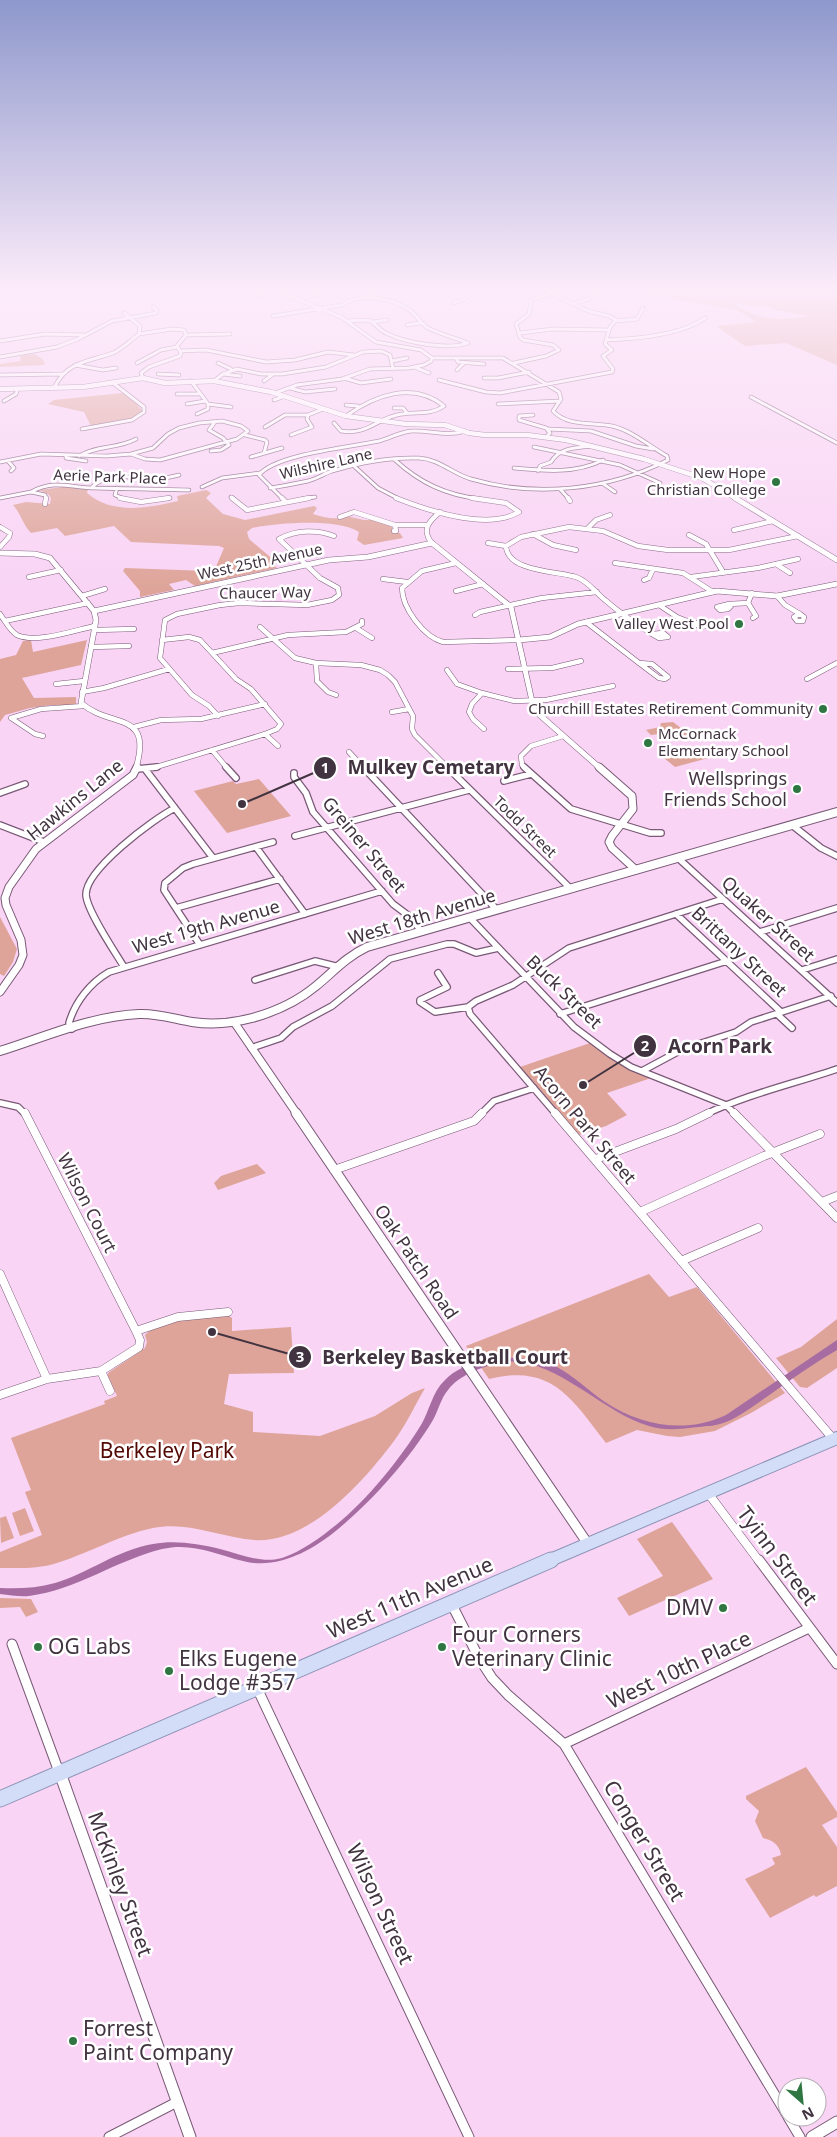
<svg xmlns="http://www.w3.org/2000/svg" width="837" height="2137" font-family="'Noto Sans',sans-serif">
<rect width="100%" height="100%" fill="#f9d4f5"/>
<path fill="#dea499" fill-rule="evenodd" d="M624,291H837V319H835L837,320V365L786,343L745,346L716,326L756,322L738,310ZM734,303L751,306L766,305L776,310L810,316C783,321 756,322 734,303Z
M34,354L43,359L45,365L0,367V364L21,361L20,356Z
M123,393L127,394L142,410C134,424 106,423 91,426L84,412L48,404L54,400Z
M71,486L88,489L87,493C112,515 148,508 178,501L177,496L206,490L211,493L206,498L223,514L245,520L314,506L317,508L313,514C322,517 338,521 346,516L364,520H374L391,526L393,530L391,532L400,533L403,538L364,545L357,540L359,532C336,518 278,523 252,528L247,532L249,539L275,561L272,564L277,568L195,586L186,580L169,584L174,590L140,597V591L123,571L125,568L207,571L215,569L224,548L219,546L131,542L114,526L65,536L57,528L31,533C22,523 21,514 13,505L26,502L50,504L51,498L48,494L39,490Z
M31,640L33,652L87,640L81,665L22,678L34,698L76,697V704L72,706L51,705L30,708L5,715L0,722V659L16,655L23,641Z
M673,722L690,735L676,740L666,733L651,735L646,730L660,727L661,723Z
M700,748L712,757L675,767L664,758Z
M259,779L291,816L227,833L194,791L233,781L236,784Z
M0,917L17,949L13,962L4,976L0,974Z
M590,1043L614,1061L654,1077L607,1093L627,1115L606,1126L579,1135L520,1067Z
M257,1164L266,1173L218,1190L214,1183L221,1176Z
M649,1274L669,1297L697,1287L785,1393L751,1413L715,1431L680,1437L667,1436L637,1430L606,1443C572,1399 552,1363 489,1379L466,1346Z
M229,1316L232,1318V1331L291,1327L294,1373L229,1374L224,1404L253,1412V1432L320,1436L375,1416L412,1393L425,1388C415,1405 406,1425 394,1441C364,1481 309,1544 254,1540C219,1537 188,1521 153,1528C119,1535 89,1553 57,1563C39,1569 19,1568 0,1568V1552L42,1535L25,1492L31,1490L11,1438L105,1404L104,1401L117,1396L108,1376V1373L145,1348L147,1342L145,1335C162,1316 206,1317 229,1316Z
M837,1319V1368L807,1388L800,1387L776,1358L801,1347Z
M25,1508L34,1531L20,1536L12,1513Z
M6,1516L14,1538L1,1543L0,1518Z
M672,1522L713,1579L629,1616L617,1598L663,1576L637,1539Z
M0,1598L31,1599L38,1612L26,1617L20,1607L0,1608Z
M806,1767L837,1812V1817L822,1825L837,1847V1886L816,1897L814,1895L770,1918L745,1879C755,1874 766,1870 775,1864L772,1858L781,1855C780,1845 772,1840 763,1838L755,1821L759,1811L746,1799V1796Z"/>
<path fill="#a76da2" d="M837,1340V1350C813,1364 790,1380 768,1396C754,1405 741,1416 726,1422C717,1426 707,1426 698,1427C681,1429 665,1431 649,1426C602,1413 549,1351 499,1363C482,1367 459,1375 448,1390C441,1398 438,1411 433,1420C409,1460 372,1501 337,1530C311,1551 277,1570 243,1561C215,1554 192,1542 162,1549C117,1560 76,1590 29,1596C20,1597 10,1595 0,1594V1588C18,1589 37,1588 55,1583C89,1573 117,1550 153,1544C176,1540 198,1544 220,1549C241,1554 260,1564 282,1558C301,1552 321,1537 336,1525C368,1499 400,1459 421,1425C430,1410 432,1392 445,1380C454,1370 469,1364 482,1361C506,1356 534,1356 557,1367C574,1376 589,1391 605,1402C641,1426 686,1434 726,1415Z"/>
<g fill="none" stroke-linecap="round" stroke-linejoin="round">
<defs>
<path id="minor-far4" d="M253,296L274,291
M368,297L378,291
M297,299L332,291
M453,303L463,300L474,291
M575,303L589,299L597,291
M273,316L342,305C360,292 394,298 411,311C417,316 421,324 428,328C440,334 455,338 468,343C448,350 407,343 388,334C380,331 376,324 369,320L347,321
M616,321L637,319L643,308
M373,322L387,320
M407,325L420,323
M520,333L553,329L609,330
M139,334L172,329L184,330L186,335
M186,335L230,334
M606,340C634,339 682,335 705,318
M0,341L45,334L83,335
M180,351L206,350L266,362L295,360L328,352L354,355
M0,357L57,347L78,339L112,321L156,313L157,310L153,307
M456,358L458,362L484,364
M392,361L407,358
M137,363L161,350L177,347
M218,363L231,369
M514,363L546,356L559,350L553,345L523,340L520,337L516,324L529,314L531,300L557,291
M75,365L103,370L116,368
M414,367L429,373
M457,370L463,364
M158,374L179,375
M223,374L240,376
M0,375L63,374
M143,378L141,373L149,367L180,356L181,353L177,346L186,335
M344,378L361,383L391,379
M484,378H498L529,372
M439,380L486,392L500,393L612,372L613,369L603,356L612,350L605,344L610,327L616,320L609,316L588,311L550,293
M191,381L208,404V409L197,414
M214,381L223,374L237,369L261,374H282L326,367L363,352L381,351L390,355L393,369
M264,381L272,375
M54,388C67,361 88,362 113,353C122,349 131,340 139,334L140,326L124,313
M290,388L305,392L335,389
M275,393L297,385L342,379L370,369L409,368L424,365L431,361L432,358L421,350L376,342L341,317L277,291
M177,394H199
M751,397L837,443
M274,400L285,396
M4,401L16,394L18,388
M187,404L205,401
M208,404L231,407
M498,404L560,401
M346,405L358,406
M394,408H403L407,413
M533,415L519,416V420L546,428L550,433L546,437
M222,421L241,426L248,431L237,439L160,460L145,459L131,454L153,448L168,434L179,428L199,423Z
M334,423L341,431C367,435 375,420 397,415C413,411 430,416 444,406C413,381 375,395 346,416
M265,427L285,415H308
M82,429L132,420L144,412V407L113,383
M548,429L591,431L636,446L653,449
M245,435L265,440L267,442L264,453
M291,435L312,427L307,419L308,415L323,409
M534,447L620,465L660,483
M211,451L221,450L229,445L223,438L209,430L215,422
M66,456V458L86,461
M79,456C97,445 118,449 136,439
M251,457L282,448
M395,460C420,483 446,495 480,499
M8,461L14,468L11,471
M0,462L41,454L107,456L131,454
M355,467L378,488L399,499
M514,468C544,471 576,474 603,460
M538,471L540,466L551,462C560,447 576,448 592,446
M602,483L615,492
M202,487L222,478L260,473
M91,488C109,470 133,479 155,479C163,479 171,477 179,475
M117,488L115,495L124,499
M270,488C282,486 295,484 308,481C316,479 324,474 332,471C359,463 391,457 419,458C439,459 453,474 471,479C536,498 609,490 668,460L667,456C649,446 633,431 612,426C593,422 568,427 553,411L561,399L559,392L503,358H432
M560,489L569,499
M31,492C55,479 71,488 95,488C127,489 158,489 189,490
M231,497L234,499
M0,498L31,492L45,495L46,499
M162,499L170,498
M283,499L259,475C275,454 352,447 379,441C390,438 400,432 412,431C430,430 447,437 465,431
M302,499L315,497"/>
<path id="minor-far3" d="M120,498L141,502L169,498
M232,498L247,510L309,498
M282,498L286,502
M396,498C429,511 487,531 519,512L506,503L472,498
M568,498L570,501
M45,504L46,498
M340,517L354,512L395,525H426
M0,527L10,533L9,537L0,547
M588,528L596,520L610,515
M734,530L773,521
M394,531H396L395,525
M533,534L553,545L576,550
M689,535L706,544L723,572
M432,543C421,530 429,521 440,512
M488,543L506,546L521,537L569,527L603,531L638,546L668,550H729L798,536
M506,546C507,572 558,571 576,577C588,581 595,592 605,600C620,613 636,624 652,634
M456,563L422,571L402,588C402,608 424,637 443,642L519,640
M615,563L683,573L713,592
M776,564L790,573
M29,577L61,570
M691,577L758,568L798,559
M383,579L407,582
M644,580L649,578L653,569
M456,591L483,584
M752,593L748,603L756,616L753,618
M82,596L105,589
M777,596L785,605L800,614
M729,604L731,606L728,609L720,610L717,607Z
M729,604L748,603
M659,605L677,617L694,624
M0,614C5,621 10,631 17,635C36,644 75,630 95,626
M800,614L804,617L803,621H797L794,617Z
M475,615L480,612L542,598L597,592
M5,621L88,603
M586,622L639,663
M701,622L708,625L702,627L694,624Z
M260,627L295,658L316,663
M356,628L372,638
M94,630L134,629
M663,633L668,637L659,638L652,634Z
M91,647L129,646
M212,653L288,635L346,632L362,624V621
M639,663L652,664L668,677L665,679L659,678Z
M508,669L552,668L581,661
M447,670L457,684L482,693L472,704L469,712L473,719L484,729
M807,679L837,663
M56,684L84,681
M82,692L104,688L169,669
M482,693L514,701L546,700L613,686
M336,695L328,692L317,681L316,663L361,665L380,670L388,675L395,682L413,716L412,729L415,735L448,768
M392,712L409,709
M218,716L209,706L192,695L160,658L165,620L177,614L220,605L239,603L307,605L332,600L339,595L338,588L320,578L279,539C295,530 317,529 334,536
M134,727L161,720L201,719L265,704
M265,734L278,746
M43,736L35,734L11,718L41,709L84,706
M212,750L227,768
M349,752L364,768
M153,768L265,734L277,729L281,724L251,689L236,679L200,640L189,637L162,640
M525,768L522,765L521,756L531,746L563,736"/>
<path id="minor-far2" d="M226,767L236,778
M363,767L497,910
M447,767L571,889
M524,767L571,809L650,833H661
M137,769L157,767
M145,769L213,858
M294,773V777L306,793L313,812L393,904L409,916L422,932
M504,781L531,774
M0,793L25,784
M0,825L44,842
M792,825L821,848L837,856
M295,836L469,790
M256,847L305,914
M678,858L837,1003
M176,908L280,879
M676,914L781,1012
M470,918L574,1027L610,1054L631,1067L726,1105L735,1114
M760,932L837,908
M200,945L164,890L165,883L183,868L193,864L273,842
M124,967C115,952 87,911 86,895C85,870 153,819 175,808
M802,970L837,959
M438,973L447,987L420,1000V1002L435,1012L468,1007L476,1001L513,985L569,948L723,899
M255,980L315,961L335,966
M468,1007L470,1014L556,1114
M560,1014L727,961
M777,1014L792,1028
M72,1029L69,1023C75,1002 90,983 109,972L382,891
M251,1048L281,1038L293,1027L332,1006L390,959L447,944H454L476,953L498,948
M642,1071L683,1049L736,1032L751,1022L831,996
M0,1103L18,1107L25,1114
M481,1114L494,1101L534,1088
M706,1114C748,1094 793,1084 837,1069"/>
<path id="minor-far1" d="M25,1113L136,1331
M555,1113L834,1440
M734,1113L837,1218
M596,1159L676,1129L709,1113
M334,1170L474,1121L482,1113
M822,1202L837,1196
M640,1212L764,1156L820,1134
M681,1261L758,1228
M0,1274L47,1379
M101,1371L110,1391
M0,1395L47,1379L101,1371L139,1347L140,1340L136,1331L178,1317L228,1312
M708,1493L759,1561"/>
<path id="minor" d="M759,1560L837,1664
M451,1603L479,1658L492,1678L508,1695L564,1744L787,2115
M12,1644L59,1772
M257,1688L469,2137
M564,1744L809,1628
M788,2117L800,2137
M109,2137L177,2102"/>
<path id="tertiary-far4" d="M0,389L83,387L143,378L165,383L214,381L271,392L346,416L406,424L445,425L469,433L485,435H527L566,440L644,459L702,478L737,499"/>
<path id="tertiary-far3" d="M735,498L837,560
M0,553L35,554L50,558L94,611L96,620L81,703C111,729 153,710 136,768
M94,611L329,560L368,557L432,543L511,607L534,710L600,768
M519,640L550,637L578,624L717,591L777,596L837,584"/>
<path id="tertiary-far2" d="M599,767L632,796L633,809L612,836L609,842L612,848L636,870
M0,992L19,965L23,955L21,940L6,905L5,898L9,887L36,849L133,775L137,767
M234,1022L297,1114"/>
<path id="tertiary-far1" d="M296,1113L588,1544"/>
<path id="tertiary" d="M60,1773L190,2137
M812,2137L837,2122"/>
<path id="secondary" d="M0,1051C45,1037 91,1016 139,1014C157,1013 174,1019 192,1022C211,1025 233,1023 252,1018C274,1012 298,1001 316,986C333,972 346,957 367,947L837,812"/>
<path id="primary-far1" d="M548,1561L837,1438"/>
<path id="primary" d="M0,1799L551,1560"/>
</defs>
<use href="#minor-far4" stroke="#795976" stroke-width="4.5"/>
<use href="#minor-far3" stroke="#795976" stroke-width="5.5"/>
<use href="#minor-far2" stroke="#795976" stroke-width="8"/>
<use href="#minor-far1" stroke="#795976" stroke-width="9"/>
<use href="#minor" stroke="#795976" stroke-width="11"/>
<use href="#tertiary-far4" stroke="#795976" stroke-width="5.5"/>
<use href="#tertiary-far3" stroke="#795976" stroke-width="6"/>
<use href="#tertiary-far2" stroke="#795976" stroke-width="9"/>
<use href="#tertiary-far1" stroke="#795976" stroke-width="11"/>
<use href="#tertiary" stroke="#795976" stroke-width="13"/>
<use href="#secondary" stroke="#795976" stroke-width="10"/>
<use href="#primary-far1" stroke="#8c93b5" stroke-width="14"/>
<use href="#primary" stroke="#8c93b5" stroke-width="17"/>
<use href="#minor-far4" stroke="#fff" stroke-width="3"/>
<use href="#minor-far3" stroke="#fff" stroke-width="4.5"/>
<use href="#minor-far2" stroke="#fff" stroke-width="5.5"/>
<use href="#minor-far1" stroke="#fff" stroke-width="8"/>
<use href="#minor" stroke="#fff" stroke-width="9"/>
<use href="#tertiary-far4" stroke="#fff" stroke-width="4.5"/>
<use href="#tertiary-far3" stroke="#fff" stroke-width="5"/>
<use href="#tertiary-far2" stroke="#fff" stroke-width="7"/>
<use href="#tertiary-far1" stroke="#fff" stroke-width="9"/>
<use href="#tertiary" stroke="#fff" stroke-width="11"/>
<use href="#secondary" stroke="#fff" stroke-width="8"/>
<use href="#primary-far1" stroke="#d3ddf8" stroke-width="12"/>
<use href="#primary" stroke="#d3ddf8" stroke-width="15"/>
</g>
<linearGradient id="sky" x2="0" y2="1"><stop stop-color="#8e98cc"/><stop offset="0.49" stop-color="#fcecfa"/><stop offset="1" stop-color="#fcecfa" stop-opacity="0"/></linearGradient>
<rect width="837" height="590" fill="url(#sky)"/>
<g fill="#2f7642" stroke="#fff" stroke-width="2">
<circle cx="776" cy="482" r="5"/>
<circle cx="739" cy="624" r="5"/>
<circle cx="823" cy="709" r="5"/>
<circle cx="648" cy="743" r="5"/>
<circle cx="797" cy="789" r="5"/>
<circle cx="723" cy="1608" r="5"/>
<circle cx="38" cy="1647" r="5"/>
<circle cx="442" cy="1647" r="5"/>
<circle cx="169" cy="1671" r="5"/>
<circle cx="73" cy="2041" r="5"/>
</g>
<g text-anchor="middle" stroke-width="5" stroke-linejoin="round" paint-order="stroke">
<g font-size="15" fill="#413340" stroke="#fff">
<text transform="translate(326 464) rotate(-13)" y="5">Wilshire Lane</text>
<text transform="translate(110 477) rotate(2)" y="5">Aerie Park Place</text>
<text transform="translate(260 562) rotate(-12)" y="5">West 25th Avenue</text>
<text transform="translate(265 593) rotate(-1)" y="5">Chaucer Way</text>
<text transform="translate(525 827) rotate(44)" y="5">Todd Street</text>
</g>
<g font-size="15" fill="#413340" stroke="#fff" text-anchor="end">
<text x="766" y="478">New Hope<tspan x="766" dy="17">Christian College</tspan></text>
<text x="729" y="629">Valley West Pool</text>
<text x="813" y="714">Churchill Estates Retirement Community</text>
<text x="658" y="739" text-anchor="start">McCornack<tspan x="658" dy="17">Elementary School</tspan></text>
</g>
<g font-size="18" fill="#413340" stroke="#fff" text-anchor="end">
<text x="787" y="785">Wellsprings<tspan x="787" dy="21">Friends School</tspan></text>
</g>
<g font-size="18" fill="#413340" stroke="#fff">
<text transform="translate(75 800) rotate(-39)" y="6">Hawkins Lane</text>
<text transform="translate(364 845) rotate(50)" y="6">Greiner Street</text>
<text transform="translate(422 917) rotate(-17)" y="6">West 18th Avenue</text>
<text transform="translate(768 919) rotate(42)" y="6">Quaker Street</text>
<text transform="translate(206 927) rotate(-16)" y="6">West 19th Avenue</text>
<text transform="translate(739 952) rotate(43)" y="6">Brittany Street</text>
<text transform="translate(564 992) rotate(44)" y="6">Buck Street</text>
<text transform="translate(585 1125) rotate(50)" y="6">Acorn Park Street</text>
<text transform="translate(87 1203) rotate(63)" y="6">Wilson Court</text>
<text transform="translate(416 1262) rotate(56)" y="6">Oak Patch Road</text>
</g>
<g font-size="21" fill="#530804" stroke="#fff">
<text x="167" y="1458">Berkeley Park</text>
</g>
<g font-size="21" fill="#413340" stroke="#fff">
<text transform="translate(777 1556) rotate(53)" y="7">Tyinn Street</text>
<text transform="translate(410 1598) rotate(-23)" y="7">West 11th Avenue</text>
<text transform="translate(679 1670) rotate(-25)" y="7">West 10th Place</text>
<text transform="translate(644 1841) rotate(59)" y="7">Conger Street</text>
<text transform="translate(120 1884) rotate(70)" y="7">McKinley Street</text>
<text transform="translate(380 1904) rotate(65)" y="7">Wilson Street</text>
</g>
<g font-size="21" fill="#413340" stroke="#fff" text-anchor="start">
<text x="713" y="1615" text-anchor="end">DMV</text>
<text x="452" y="1642">Four Corners<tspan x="452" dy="24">Veterinary Clinic</tspan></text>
<text x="48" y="1654">OG Labs</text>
<text x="179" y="1666">Elks Eugene<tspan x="179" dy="24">Lodge #357</tspan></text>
<text x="83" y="2036">Forrest<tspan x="83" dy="24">Paint Company</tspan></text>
</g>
</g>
<path fill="none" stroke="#413340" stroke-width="2" d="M242 804L325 768M583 1085L645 1046M212 1332L300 1357"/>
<g fill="#413340" stroke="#fff" stroke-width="2">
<circle cx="242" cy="804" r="5"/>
<circle cx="583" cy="1085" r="5"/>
<circle cx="212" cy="1332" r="5"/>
<circle cx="325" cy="768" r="12"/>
<circle cx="645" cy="1046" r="12"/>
<circle cx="300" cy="1357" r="12"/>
</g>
<g font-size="15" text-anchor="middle" font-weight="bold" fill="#fff">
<text x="325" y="773">1</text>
<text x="645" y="1051">2</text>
<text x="300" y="1362">3</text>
</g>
<g font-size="19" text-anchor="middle" font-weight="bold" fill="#413340" stroke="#fff" stroke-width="5" stroke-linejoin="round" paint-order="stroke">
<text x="431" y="774">Mulkey Cemetary</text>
<text x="720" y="1053">Acorn Park</text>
<text x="445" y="1364">Berkeley Basketball Court</text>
</g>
<g transform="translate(802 2102) rotate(153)"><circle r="24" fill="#ffffff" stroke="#b3adb3"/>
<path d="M0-4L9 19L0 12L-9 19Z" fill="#2f7642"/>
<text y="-8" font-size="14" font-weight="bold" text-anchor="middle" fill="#413340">N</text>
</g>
</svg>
